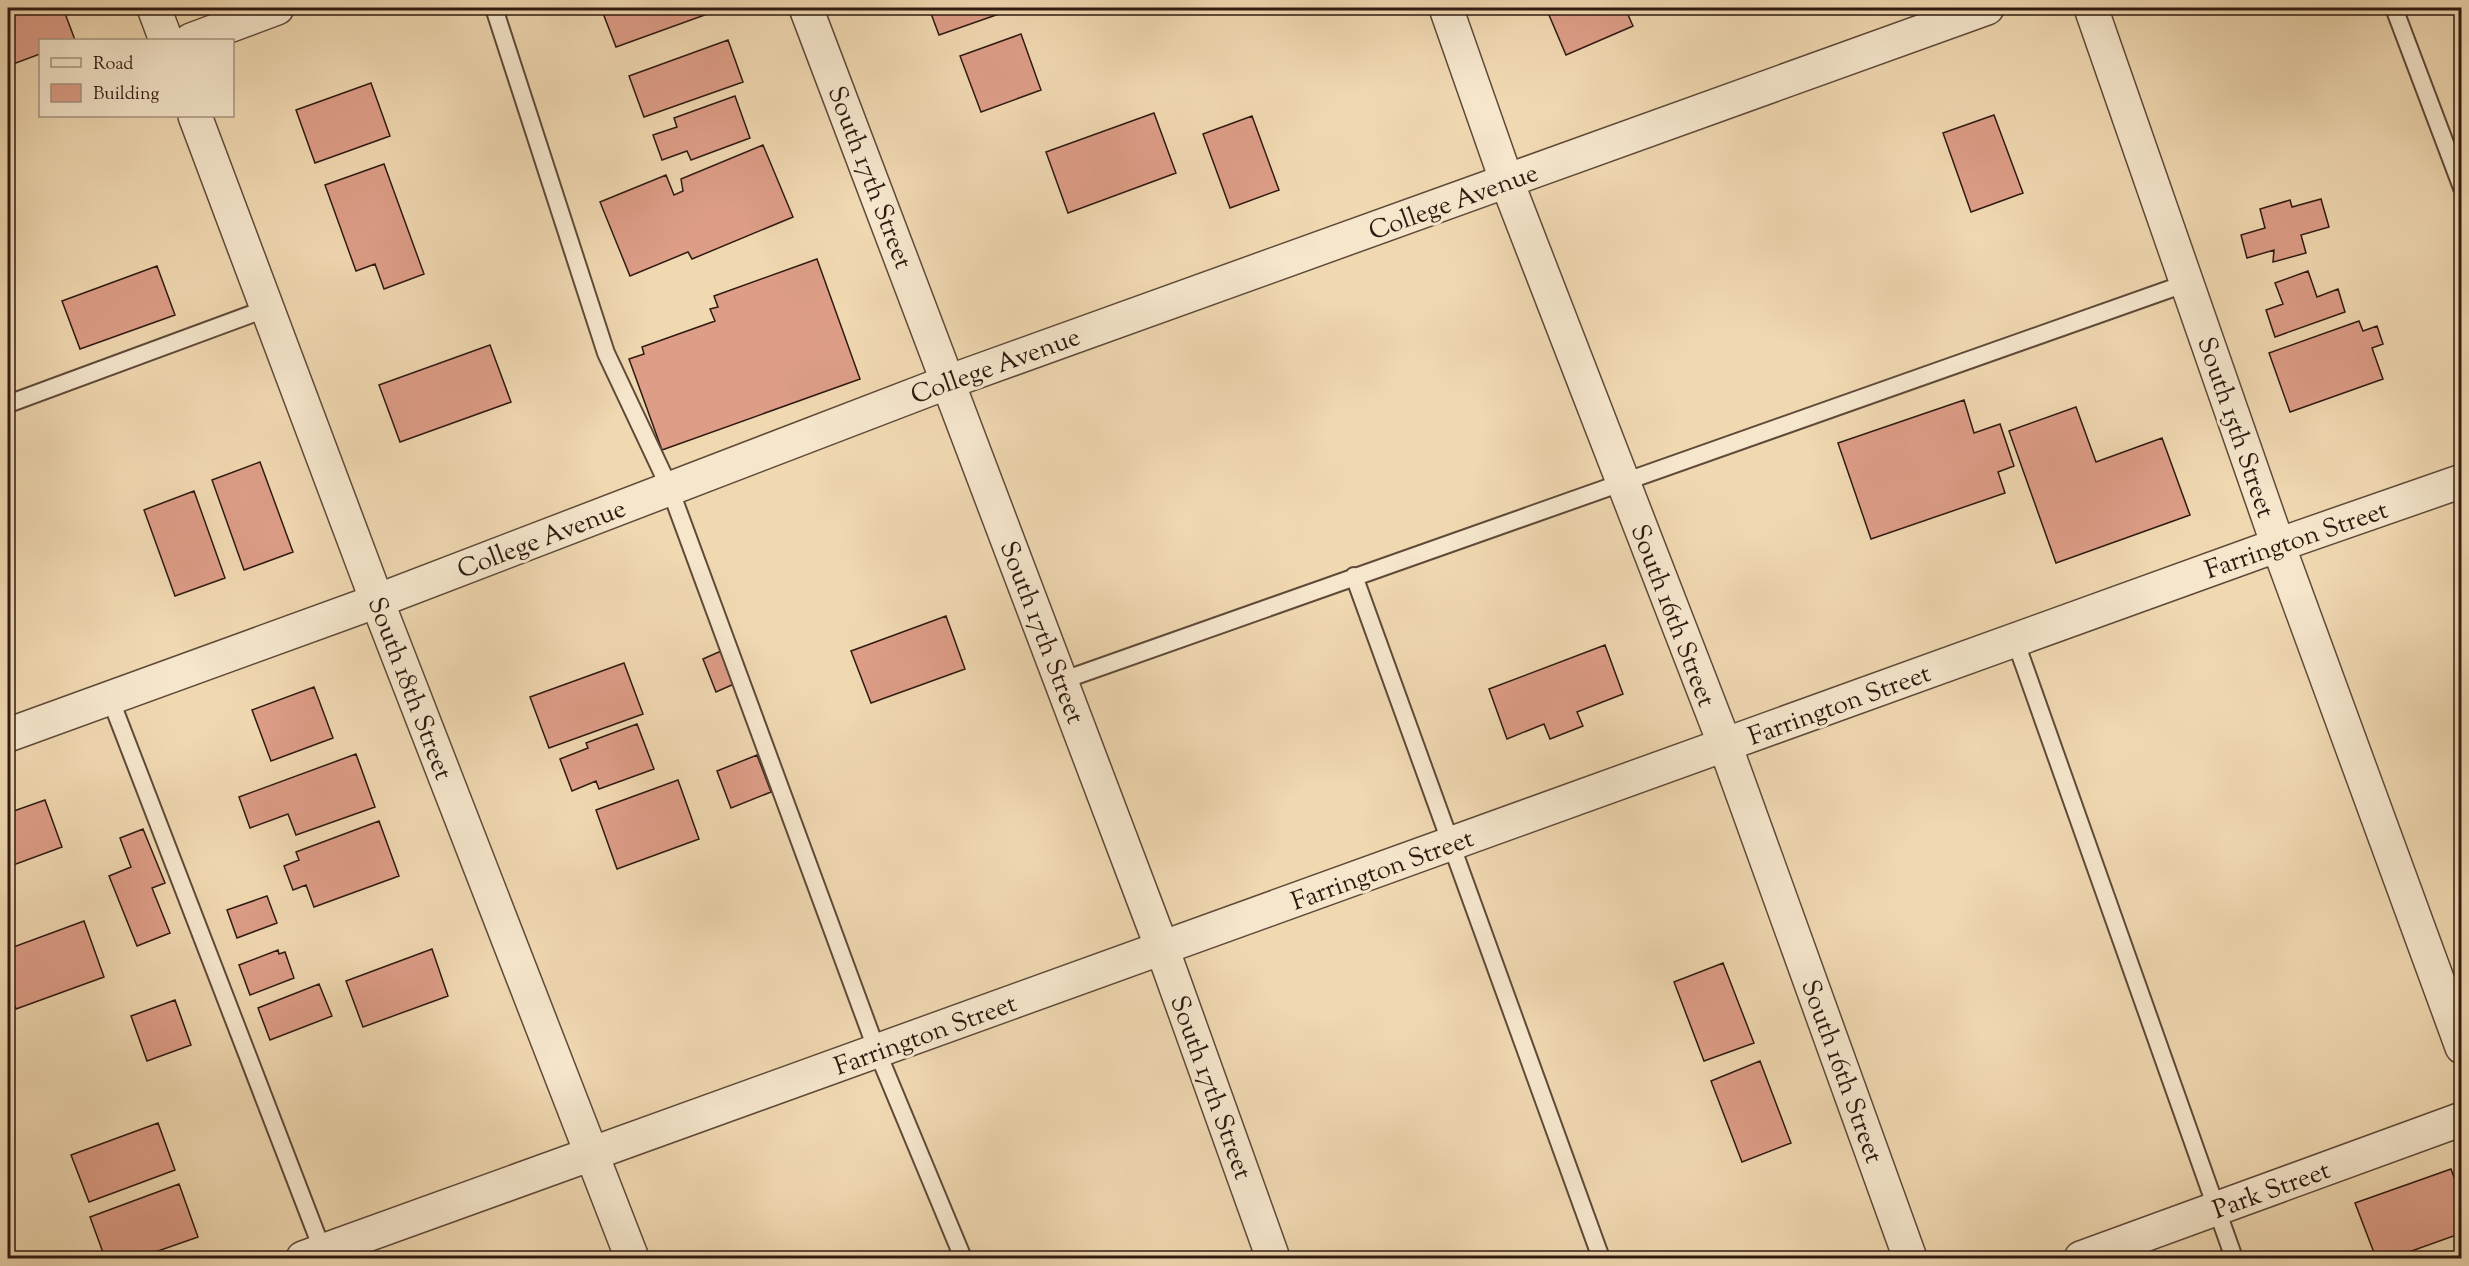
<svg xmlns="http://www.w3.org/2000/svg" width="2469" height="1266" font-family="'Sorts Mill Goudy',serif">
<rect width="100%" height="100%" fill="#f0d8b1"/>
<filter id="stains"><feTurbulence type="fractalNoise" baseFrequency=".00333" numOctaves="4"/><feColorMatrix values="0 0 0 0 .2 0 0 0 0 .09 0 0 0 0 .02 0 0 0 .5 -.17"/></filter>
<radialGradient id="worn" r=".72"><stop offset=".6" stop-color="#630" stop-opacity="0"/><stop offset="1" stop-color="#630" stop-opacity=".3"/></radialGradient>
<path fill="#dd9d87" stroke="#2f1a11" stroke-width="1.5" d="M26,8H63L75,40H40V54L8,66V14Z
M601,8H712L713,12L616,47Z
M929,8H1016L939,35Z
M1546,8H1625L1633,26L1566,55Z
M1021,34L1041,90L981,112L960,56Z
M728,40L743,82L644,117L629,76Z
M371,83L390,136L315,163L296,110Z
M735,96L750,138L691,160L687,151L662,160L653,135L677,127L674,118Z
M1154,113L1176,173L1068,213L1046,152Z
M1994,115L2023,193L1971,212L1943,133Z
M1252,116L1279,190L1230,208L1203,134Z
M763,145L793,217L692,259L688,252L630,276L600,202L666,175L674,195L683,191L681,179Z
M384,164L424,274L384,289L375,264L356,271L325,185Z
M2321,199L2329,227L2301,235L2306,253L2273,262L2274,250L2247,258L2241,235L2265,228L2260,209L2290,200L2292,207Z
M817,259L860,379L662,450L629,359L644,354L642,347L715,321L710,309L718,307L714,296Z
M157,266L175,315L80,349L62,301Z
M2308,271L2317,297L2338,289L2345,312L2275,337L2266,310L2283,304L2275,283Z
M2359,321L2363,331L2377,326L2383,344L2372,348L2383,379L2290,412L2269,353Z
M490,345L511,402L400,442L379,385Z
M1964,400L1974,433L2000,424L2014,466L1998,472L2005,493L1871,539L1838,443Z
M2076,407L2096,462L2162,438L2190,515L2056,563L2009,431Z
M260,462L293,552L244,570L212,480Z
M194,491L225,578L175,596L144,510Z
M946,616L965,669L871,703L851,651Z
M1605,645L1623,694L1577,712L1583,726L1550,739L1544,724L1507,739L1489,689Z
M721,651L734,684L716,692L703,659Z
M624,663L643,714L549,748L530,697Z
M314,687L333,738L271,761L252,710Z
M637,724L654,769L599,789L596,781L572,791L560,759L588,748L586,743Z
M356,754L375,807L296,835L288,814L250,828L239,797Z
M757,755L771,792L731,808L717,771Z
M678,780L699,839L617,869L596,810Z
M45,800L62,847L8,867V813Z
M379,821L399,876L314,907L306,885L293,890L284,866L299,860L296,852Z
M143,829L165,883L152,888L170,933L137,946L109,876L131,867L120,838Z
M267,896L277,923L237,938L227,910Z
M84,921L104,977L16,1009L8,987V949Z
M432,949L448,996L363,1027L346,981Z
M278,950L279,954L285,952L294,978L250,995L239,965Z
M1723,963L1754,1043L1704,1061L1674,982Z
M319,984L332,1016L270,1040L258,1008Z
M175,1000L191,1045L147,1061L131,1016Z
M1760,1061L1791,1143L1742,1162L1711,1081Z
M158,1123L175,1170L89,1202L71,1155Z
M2451,1169L2462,1199V1233L2392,1258H2376L2355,1203Z
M179,1184L198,1237L138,1258H105L90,1217Z
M2462,1248V1258H2434Z"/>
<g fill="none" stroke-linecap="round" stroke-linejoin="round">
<defs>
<path id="service" d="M494,8L606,353L670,489L877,1051L963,1258
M2394,8L2462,188
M8,404L268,308
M1354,576L1601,1258
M2015,640L2234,1258
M1061,681L2187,283
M110,698L324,1254"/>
<path id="minor" d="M154,8L166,40
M806,8L1162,948L1273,1258
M1446,8L1507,182L1725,745L1910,1258
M2091,8L2278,545L2462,1047
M191,40L277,8
M195,116L377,601L632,1258
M303,1258L2278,545L2462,481
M2081,1258L2462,1119"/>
<path id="tertiary" d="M8,735L377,601L948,382L1987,8"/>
</defs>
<use href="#service" stroke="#5f4a39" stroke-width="20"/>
<use href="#minor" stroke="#5f4a39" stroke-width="36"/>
<use href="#tertiary" stroke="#5f4a39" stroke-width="36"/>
<use href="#service" stroke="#f5e6cc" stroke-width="16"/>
<use href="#minor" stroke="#f5e6cc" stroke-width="33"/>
<use href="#tertiary" stroke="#f5e6cc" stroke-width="33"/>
</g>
<g text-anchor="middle" stroke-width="6" stroke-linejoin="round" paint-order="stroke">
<g font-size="26" fill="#2f1a11" stroke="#f5e6cc">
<text transform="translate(871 177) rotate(69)" y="9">South 17th Street</text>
<text transform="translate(1453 201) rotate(-20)" y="9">College Avenue</text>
<text transform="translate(995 365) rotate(-20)" y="9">College Avenue</text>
<text transform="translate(2237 427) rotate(71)" y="9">South 15th Street</text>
<text transform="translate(541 538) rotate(-21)" y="9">College Avenue</text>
<text transform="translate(2296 539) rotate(-19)" y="9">Farrington Street</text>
<text transform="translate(1674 615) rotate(69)" y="9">South 16th Street</text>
<text transform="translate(1043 632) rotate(69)" y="9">South 17th Street</text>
<text transform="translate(411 688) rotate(69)" y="9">South 18th Street</text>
<text transform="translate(1839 704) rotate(-20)" y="9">Farrington Street</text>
<text transform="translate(1382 869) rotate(-20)" y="9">Farrington Street</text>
<text transform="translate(925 1034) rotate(-20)" y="9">Farrington Street</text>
<text transform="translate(1843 1071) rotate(70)" y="9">South 16th Street</text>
<text transform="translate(1212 1087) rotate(70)" y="9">South 17th Street</text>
<text transform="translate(2271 1189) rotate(-20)" y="9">Park Street</text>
</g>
</g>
<rect width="2469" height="1266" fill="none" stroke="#f0d8b1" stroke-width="30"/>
<rect x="9" y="9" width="2451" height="1248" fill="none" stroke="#2f1a11" stroke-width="3"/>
<rect x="15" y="15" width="2439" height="1236" fill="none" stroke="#2f1a11" stroke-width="1.5"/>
<rect x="39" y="39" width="195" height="78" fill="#f5e6cc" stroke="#a69481" stroke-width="1.5"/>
<rect x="51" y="58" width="30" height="9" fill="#f5e6cc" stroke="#a69481" stroke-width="1.5"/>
<text x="93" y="69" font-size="18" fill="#2f1a11">Road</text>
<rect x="51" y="84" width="30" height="18" fill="#dd9d87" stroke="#a69481" stroke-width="1.5"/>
<text x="93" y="99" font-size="18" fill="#2f1a11">Building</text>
<rect width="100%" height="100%" filter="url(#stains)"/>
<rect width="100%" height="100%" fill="url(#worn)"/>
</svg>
